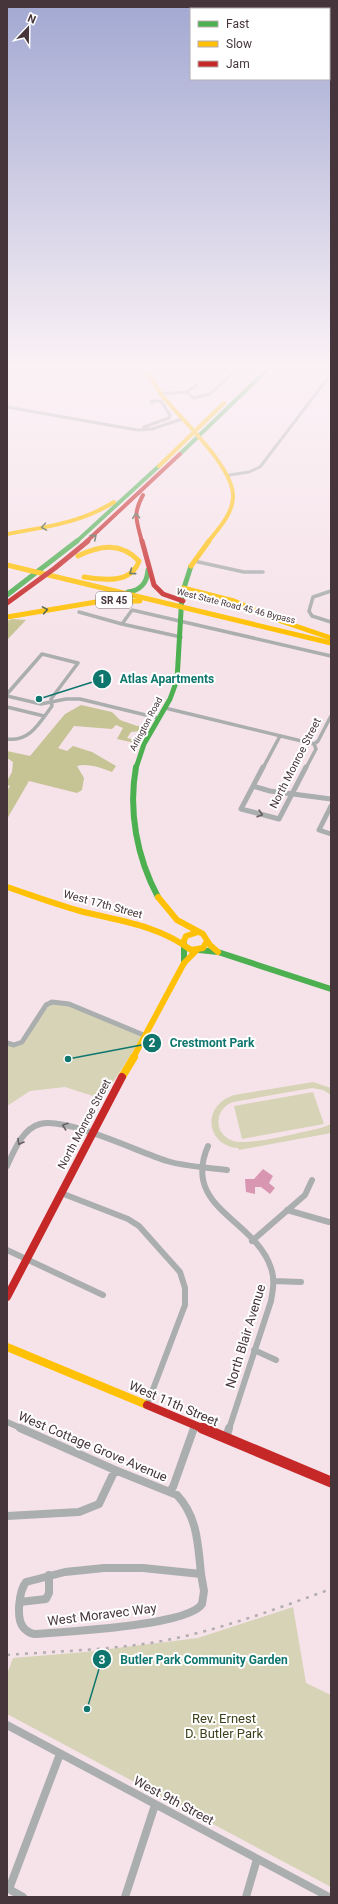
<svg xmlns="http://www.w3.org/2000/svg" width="338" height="1904" font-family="Roboto,sans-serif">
<rect width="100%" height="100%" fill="#f6e3ea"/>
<path fill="#d7d3b6" d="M52,1003H62L143,1036L102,1099L65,1087L30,1091L7,1106V1045H19L47,1006Z
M313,1082L331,1088V1095L323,1090L312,1088L233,1102C214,1109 213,1134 233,1141C249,1146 302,1132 321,1128L331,1124V1133L239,1150L238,1148C207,1146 200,1106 234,1095Z
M313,1092L324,1124L242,1139L234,1106Z
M293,1607L306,1683L331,1695V1887L7,1714V1674L13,1658L85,1652L198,1638Z"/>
<path fill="#c6c394" d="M12,619L26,620L7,640V621Z
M81,705L112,712L120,720L137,726L148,725L150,728L148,730L131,732L127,738L141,741L140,744L117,739L123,728L116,725L112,729L74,726L58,748L67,751L73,746L92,752L116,766L112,772C101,768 88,763 77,766L84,778L82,790L77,793L29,781L7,819V791L10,786L7,785V781L12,772L13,762L7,758V751L30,756L65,714Z"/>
<path fill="#d996b1" d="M263,1169L273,1176L269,1183L275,1188L270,1194L261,1187H255V1194L246,1192L245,1179H254Z"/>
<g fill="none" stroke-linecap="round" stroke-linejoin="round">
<path stroke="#d996b1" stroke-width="1" d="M7,376L25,366"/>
<path stroke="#abaeae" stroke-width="3" d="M201,367L234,372
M186,392L194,398L210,394L241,366
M161,394L186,392L197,385
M7,407L137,430L152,429L182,419
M144,430V427L169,418L170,415L161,401H151L152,403
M229,475L249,472L260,467L331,374"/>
<path stroke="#abaeae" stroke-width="3.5" d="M194,561L244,572H263
M331,591L313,597L309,611L312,616L331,622
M79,612L122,624
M181,637L122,624L132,610L331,656
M7,694L42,654L78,663L51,699L52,706C40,722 30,742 7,739
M7,696L41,704L66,699H80L158,718
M7,707L44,716
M165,708L314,744
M314,744L318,741L331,716
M263,768L280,736
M306,768L316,749L314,744"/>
<path stroke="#abaeae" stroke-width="5" d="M263,767L241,809L279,819L306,767
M253,786L270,791L331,799
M331,806L319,830L331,834
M7,1043L14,1045L22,1042L46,1005L52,1002L69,1004L146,1036"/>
<path stroke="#abaeae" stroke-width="6" d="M208,1146C181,1208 255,1219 271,1268C275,1279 273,1290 271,1301L229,1429
M7,1166C14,1151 22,1129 40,1124C67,1117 138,1152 167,1161C186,1167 207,1167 227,1170
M61,1193L128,1219L139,1226L180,1272L185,1288V1305L147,1405
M287,1210L329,1222
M252,1241L305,1195L312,1180
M7,1250L103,1295
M274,1281L301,1282
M254,1350L276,1360
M7,1422L23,1429
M194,1429L195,1426"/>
<path stroke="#abaeae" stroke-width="8" d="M20,1428L115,1470L177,1495C198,1517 198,1546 201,1574
M226,1438L229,1428
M170,1491L173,1487L194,1428
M7,1516L79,1512L99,1504L115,1470
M104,1568H143L201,1574L204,1591L202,1604C188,1626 63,1632 34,1634C30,1633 26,1631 23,1627C16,1618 19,1591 26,1582L65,1572Z
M20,1602L46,1599L49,1593V1575
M7,1725L329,1897
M7,1888L23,1897
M9,1889L60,1754
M125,1897L155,1805
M246,1897L257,1859"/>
<path stroke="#4caf50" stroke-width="4" d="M180,454L271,366
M76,542L159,466"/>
<path stroke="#4caf50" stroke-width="5" d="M128,592C141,590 147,583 148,570
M7,595L77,541
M136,768L144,744L170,699L177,680L182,594L191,566"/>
<path stroke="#4caf50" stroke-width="6" d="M136,767C128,811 137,858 158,897
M184,944V963
M199,950L218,952L331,989"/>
<path stroke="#ffc107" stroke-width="4" d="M143,366C149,375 155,385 161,394C180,419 235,467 233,498C232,515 218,529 208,542
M159,466L224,403
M7,534C45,527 81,523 114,502"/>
<path stroke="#ffc107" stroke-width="5" d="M78,556C100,545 121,542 139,561C131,584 104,580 84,577
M7,565L331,643
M191,566L209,541
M183,588L234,601L275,619L331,638
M7,617L96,602L140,601"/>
<path stroke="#ffc107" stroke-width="6" d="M7,887C31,895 55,904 80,911C119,921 158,925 191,950L203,948L207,941
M158,897L177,920L203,934L210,945L218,952
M183,943L186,936L198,932
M133,1058L184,963L197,950"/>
<path stroke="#ffc107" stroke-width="8" d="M122,1077L134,1057
M7,1347L147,1405"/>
<path stroke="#c62828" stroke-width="4" d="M86,542L180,454
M142,542C137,521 132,515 143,495"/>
<path stroke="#c62828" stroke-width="5" d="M142,541L154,585L163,594L183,601
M7,603L55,568L88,541"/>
<path stroke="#c62828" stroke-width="8" d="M7,1297L122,1077
M147,1405L204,1429"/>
<path stroke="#c62828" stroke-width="11" d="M202,1428L331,1482"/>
<path stroke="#b3adb0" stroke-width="2.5" stroke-dasharray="3 6" stroke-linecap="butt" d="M7,1655C59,1651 111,1650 162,1641C220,1630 276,1609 331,1589"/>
</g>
<defs><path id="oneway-chevron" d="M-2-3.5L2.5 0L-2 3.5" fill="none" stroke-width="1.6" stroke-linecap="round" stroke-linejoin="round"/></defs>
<g stroke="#485a41">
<use href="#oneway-chevron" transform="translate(136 516) rotate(-95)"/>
<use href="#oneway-chevron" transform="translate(44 527) rotate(170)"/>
<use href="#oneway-chevron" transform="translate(94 537) rotate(-41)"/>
<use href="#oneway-chevron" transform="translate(132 572) rotate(144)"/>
<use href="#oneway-chevron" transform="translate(45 610) rotate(-10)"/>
</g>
<g stroke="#695f63">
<use href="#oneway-chevron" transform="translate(260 814) rotate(16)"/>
<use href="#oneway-chevron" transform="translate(65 1126) rotate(-162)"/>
<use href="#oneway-chevron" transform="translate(20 1142) rotate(120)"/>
</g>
<linearGradient id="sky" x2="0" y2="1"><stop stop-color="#a2a8d2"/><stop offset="0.58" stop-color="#fbf2f6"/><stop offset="1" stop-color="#fbf2f6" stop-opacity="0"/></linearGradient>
<rect width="338" height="632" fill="url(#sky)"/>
<g text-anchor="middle" stroke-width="4" stroke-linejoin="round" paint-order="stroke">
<g font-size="9" fill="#46353b" stroke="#fff">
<text transform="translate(236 606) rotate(14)" y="3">West State Road 45 46 Bypass</text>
<text transform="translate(146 724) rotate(-62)" y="3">Arlington Road</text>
</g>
<rect fill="#fff" stroke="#7e7276" stroke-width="1" x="96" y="592" width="36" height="16" rx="3"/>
<g font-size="10" font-weight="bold" fill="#46353b">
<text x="114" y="604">SR 45</text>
</g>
<g font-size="11" fill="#46353b" stroke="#fff">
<text transform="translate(295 763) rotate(-63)" y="4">North Monroe Street</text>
<text transform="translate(103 904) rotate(15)" y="4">West 17th Street</text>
<text transform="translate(84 1124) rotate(-62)" y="4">North Monroe Street</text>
</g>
<g font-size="13" fill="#46353b" stroke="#fff">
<text transform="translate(245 1336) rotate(-73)" y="5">North Blair Avenue</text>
<text transform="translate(174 1403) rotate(23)" y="5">West 11th Street</text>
<text transform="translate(93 1446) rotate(23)" y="5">West Cottage Grove Avenue</text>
<text transform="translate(102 1614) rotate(-7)" y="5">West Moravec Way</text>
<text transform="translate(174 1800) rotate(28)" y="5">West 9th Street</text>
</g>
<g font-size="13" fill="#3d411a" stroke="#fff">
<text x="224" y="1723">Rev. Ernest<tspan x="224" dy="15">D. Butler Park</tspan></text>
</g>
</g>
<path fill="none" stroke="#0f766e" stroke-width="1.5" d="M39 699L102 679M68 1059L152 1043M87 1709L102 1659"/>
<g fill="#0f766e" stroke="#fff" stroke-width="1.5">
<circle cx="39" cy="699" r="4"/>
<circle cx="68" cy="1059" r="4"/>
<circle cx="87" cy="1709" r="4"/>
<circle cx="102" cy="679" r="10"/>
<circle cx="152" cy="1043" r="10"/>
<circle cx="102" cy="1659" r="10"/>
</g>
<g font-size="12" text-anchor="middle" font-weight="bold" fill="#fff">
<text x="102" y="683">1</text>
<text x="152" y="1047">2</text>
<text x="102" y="1664">3</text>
</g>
<g font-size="12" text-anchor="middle" font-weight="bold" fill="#0f766e" stroke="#fff" stroke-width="4" stroke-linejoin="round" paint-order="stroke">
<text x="167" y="683">Atlas Apartments</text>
<text x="212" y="1047">Crestmont Park</text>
<text x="204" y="1664">Butler Park Community Garden</text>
</g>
<rect width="338" height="1904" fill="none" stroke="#46353b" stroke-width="16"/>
<rect x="190" y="8" width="140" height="72" fill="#ffffff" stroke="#b5aeb1"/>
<rect x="198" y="21" width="20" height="6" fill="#4caf50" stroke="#b5aeb1"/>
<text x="226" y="28" font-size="12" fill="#46353b">Fast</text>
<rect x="198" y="41" width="20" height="6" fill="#ffc107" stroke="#b5aeb1"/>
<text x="226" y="48" font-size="12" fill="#46353b">Slow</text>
<rect x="198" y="61" width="20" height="6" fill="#c62828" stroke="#b5aeb1"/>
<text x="226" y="68" font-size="12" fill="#46353b">Jam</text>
<g transform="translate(28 28) rotate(22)" stroke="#ffffff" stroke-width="3" paint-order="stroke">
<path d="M0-3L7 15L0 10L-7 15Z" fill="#46353b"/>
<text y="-6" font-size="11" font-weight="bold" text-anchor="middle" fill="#46353b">N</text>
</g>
</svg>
